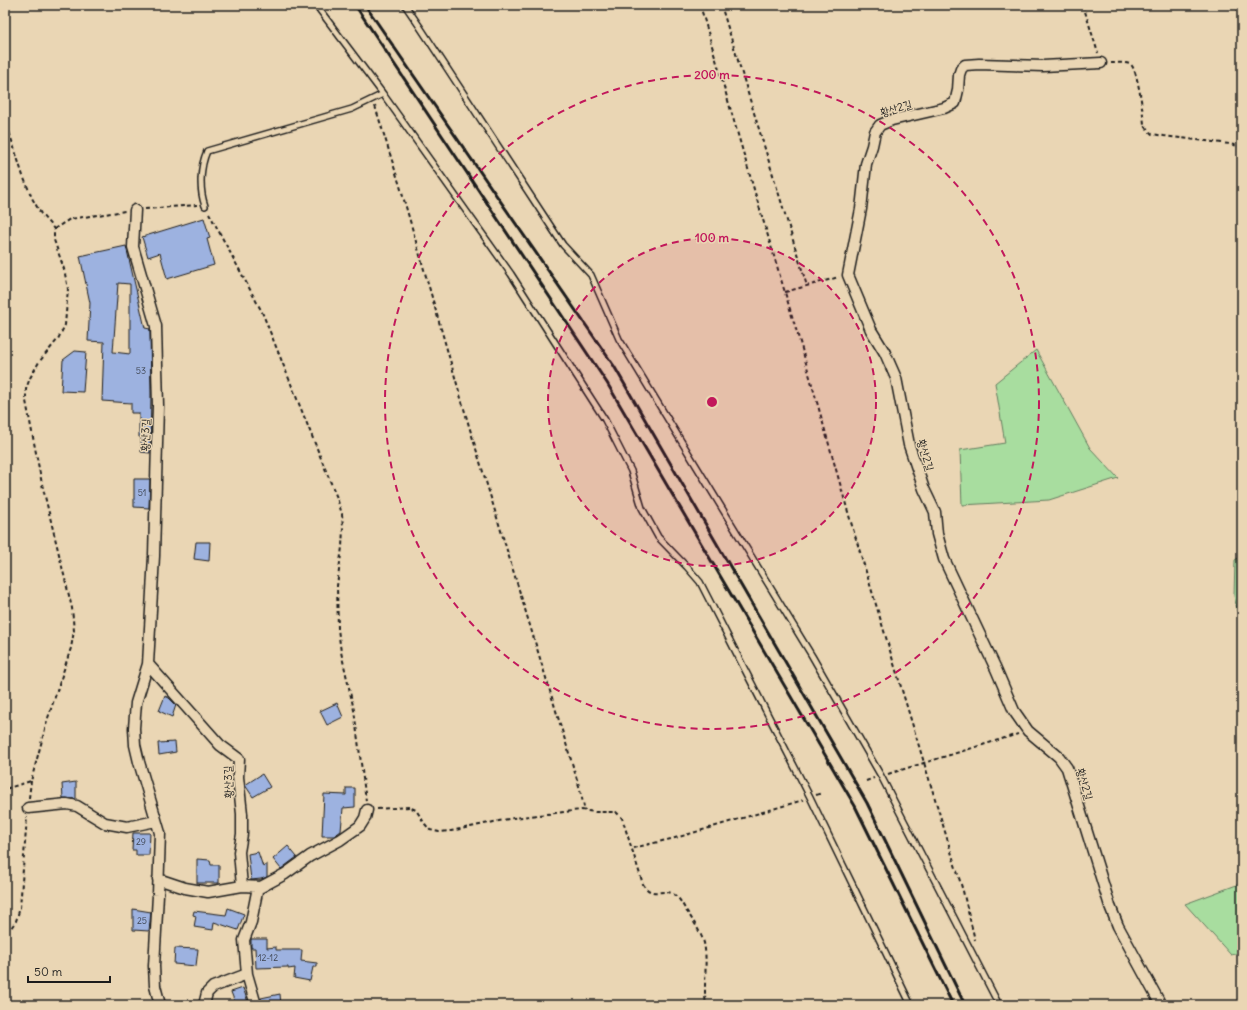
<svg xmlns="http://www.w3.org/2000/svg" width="1247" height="1010" font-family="Delius,'Poor Story',sans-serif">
<rect width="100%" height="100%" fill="#ead6b4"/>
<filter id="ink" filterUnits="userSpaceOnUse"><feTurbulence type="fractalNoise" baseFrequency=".025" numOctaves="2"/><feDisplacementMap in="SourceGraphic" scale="8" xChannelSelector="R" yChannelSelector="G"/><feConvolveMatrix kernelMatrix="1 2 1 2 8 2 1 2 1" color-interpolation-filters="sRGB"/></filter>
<g filter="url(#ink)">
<path fill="#a8dd9f" stroke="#627c5e" d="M1036,350L1090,448L1118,478L1049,500L962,505L960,450L1005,443L995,383Z
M1242,556V630L1234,596L1235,560Z
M1242,883V952L1231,955L1185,904Z"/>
<path fill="#9db2e0" stroke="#1c1c1c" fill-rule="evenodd" d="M204,218L210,238L207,239L214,265L167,279L160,253L148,257L142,237Z
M126,246L145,328L150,329L151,394L150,453L141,452V437H139V413H131V403L102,401L104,342L88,341L90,303L80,256ZM118,283L130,284V354L113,352Z
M75,351L86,352L83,392L61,391L63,360Z
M134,479H150L149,508L134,507Z
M196,542H210L209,561L194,559Z
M165,696L169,698L176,705L172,717L159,711Z
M337,703L343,717L327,725L320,711Z
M175,742L176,752L159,755L158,743Z
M262,774L270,787L253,797L245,785Z
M76,782V799L63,798L62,784Z
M346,788H355V807L343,808L341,831L334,836H322L324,794L346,795Z
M133,833H150L149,855H136V850H132Z
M288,846L297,857L281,869L273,859Z
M258,852L263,867L267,864V877L261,879L251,880L248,854Z
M197,859L210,860L211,865H219V883H197Z
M228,908L244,914L238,930L214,922L213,930L194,927L196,916L193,915L194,911L226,915Z
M133,909L151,912L149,931L133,930Z
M251,939H267V948L276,947V950H302L301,961L317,963V967H313L310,981L294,978L295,968L288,969V967L256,968L255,948H251Z
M175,948L198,949L196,966L174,964Z
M243,988L249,1005H236L231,992Z
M280,994L281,1005H262L261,998Z"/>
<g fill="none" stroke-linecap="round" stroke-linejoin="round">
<defs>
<path id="lane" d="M316,5L383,94
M405,5L420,27L563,245L591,275L619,339L812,656L881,776L999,1005
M205,206C199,189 200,167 207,151L352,109L383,94L511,274L605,420L631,471L642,508L658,537L687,567L700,582L810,797L911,1005"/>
<path id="street" d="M1101,63L1043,66L979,64L965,65L961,69L959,75L958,90L955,103L944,108L892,120L880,125L875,132L872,146L866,164L861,209L848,275L871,330L885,353L896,378L909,445L924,489L935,512L937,534L944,559L996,669L1014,711L1028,731L1059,757L1067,768L1110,906L1118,926L1161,1005
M135,210L133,247L156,326L158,406L154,556L148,664L136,703L134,728L135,745L139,762L160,833L158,895L154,966L155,986L160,1005
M148,664L220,745L239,759L238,777L242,814V834L239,852L242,886
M28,808L67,804L77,806L105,823L127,827L156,821
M158,879L185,888L208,892L242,886L261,887L285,874L310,856L340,840L360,826L365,818L367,810
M204,1005L207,993L213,987L247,974
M256,1005L247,974L244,940L251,922L258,887"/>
</defs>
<use href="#lane" stroke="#1c1c1c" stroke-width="8"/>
<use href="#street" stroke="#1c1c1c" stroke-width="13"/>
<path stroke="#1c1c1c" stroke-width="2" stroke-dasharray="4 3" stroke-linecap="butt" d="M700,5L758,203L802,349L850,519L963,891L975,940
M721,5L807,286
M1083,5L1098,53
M1111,63C1117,63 1124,62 1130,64C1138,68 1143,114 1144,124L1148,130L1152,134L1164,136L1230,144L1242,147
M375,106L400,186L469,426L579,786L585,811
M5,119L23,176L32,198L41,214L54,229V240L64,269L68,289L65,325L58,339L39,362L30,378L26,389V401L42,484L72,608L74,631L71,648L48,718L31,781L5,789
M145,209L197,205
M209,213L262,312L337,498L342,514L343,529L342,547L337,586L338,629L341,652L354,710L366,801
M54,229L70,219L125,211
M785,292L839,277
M888,774L1018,734
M866,781L874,778
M816,795L822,793
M29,798L31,781
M377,809L409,807L416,810L425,824L430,830L439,832L451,831L513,818L581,810L595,812H616L622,818L643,884C652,900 665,886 676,896C681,900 684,908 688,913C694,922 701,933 704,943C708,963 703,985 706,1005
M633,848L679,837L803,800
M5,929L11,928L16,921L20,908L27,817"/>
<use href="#lane" stroke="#ead6b4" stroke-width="5"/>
<use href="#street" stroke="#ead6b4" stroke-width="10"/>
<path stroke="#1c1c1c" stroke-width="3" d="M355,5L607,383L855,806L953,1005
M365,5L614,366L867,803L965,1005"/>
</g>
</g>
<circle cx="712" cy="402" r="164" fill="#c2185b" fill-opacity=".12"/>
<g fill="none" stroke="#c2185b" stroke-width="2" stroke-dasharray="7 5">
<circle cx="712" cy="402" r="164"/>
<circle cx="712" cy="402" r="327"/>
</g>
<g text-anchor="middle" stroke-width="3" stroke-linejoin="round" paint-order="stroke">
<g font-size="9" fill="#3c424d">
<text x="141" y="374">53</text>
<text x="142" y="496">51</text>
<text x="141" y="845">29</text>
<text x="142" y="924">25</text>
<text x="268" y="961">12-12</text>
</g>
<g font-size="11" fill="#1c1c1c" stroke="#ead6b4">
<text transform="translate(896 108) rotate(-17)" y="4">황산2길</text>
<text transform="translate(145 435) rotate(-88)" y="4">황산3길</text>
<text transform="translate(926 455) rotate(73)" y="4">황산2길</text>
<text transform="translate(228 782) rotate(-92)" y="4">황산3길</text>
<text transform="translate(1085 784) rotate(73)" y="4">황산2길</text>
</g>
</g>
<circle cx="712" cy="402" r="6" fill="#c2185b" stroke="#ead6b4" stroke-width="2"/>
<g font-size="12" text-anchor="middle" font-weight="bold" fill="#c2185b" stroke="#ead6b4" stroke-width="3" stroke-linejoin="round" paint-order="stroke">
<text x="712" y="79">200 m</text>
<text x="712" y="242">100 m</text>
</g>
<rect width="1247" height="1010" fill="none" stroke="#ead6b4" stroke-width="20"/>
<rect x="10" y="10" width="1227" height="990" fill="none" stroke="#1c1c1c" stroke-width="1.5" filter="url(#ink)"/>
<path d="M28 976v6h82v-6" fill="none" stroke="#1c1c1c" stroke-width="2"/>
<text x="34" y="976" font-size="12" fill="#1c1c1c" stroke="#ead6b4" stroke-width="3" paint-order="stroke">50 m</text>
</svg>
